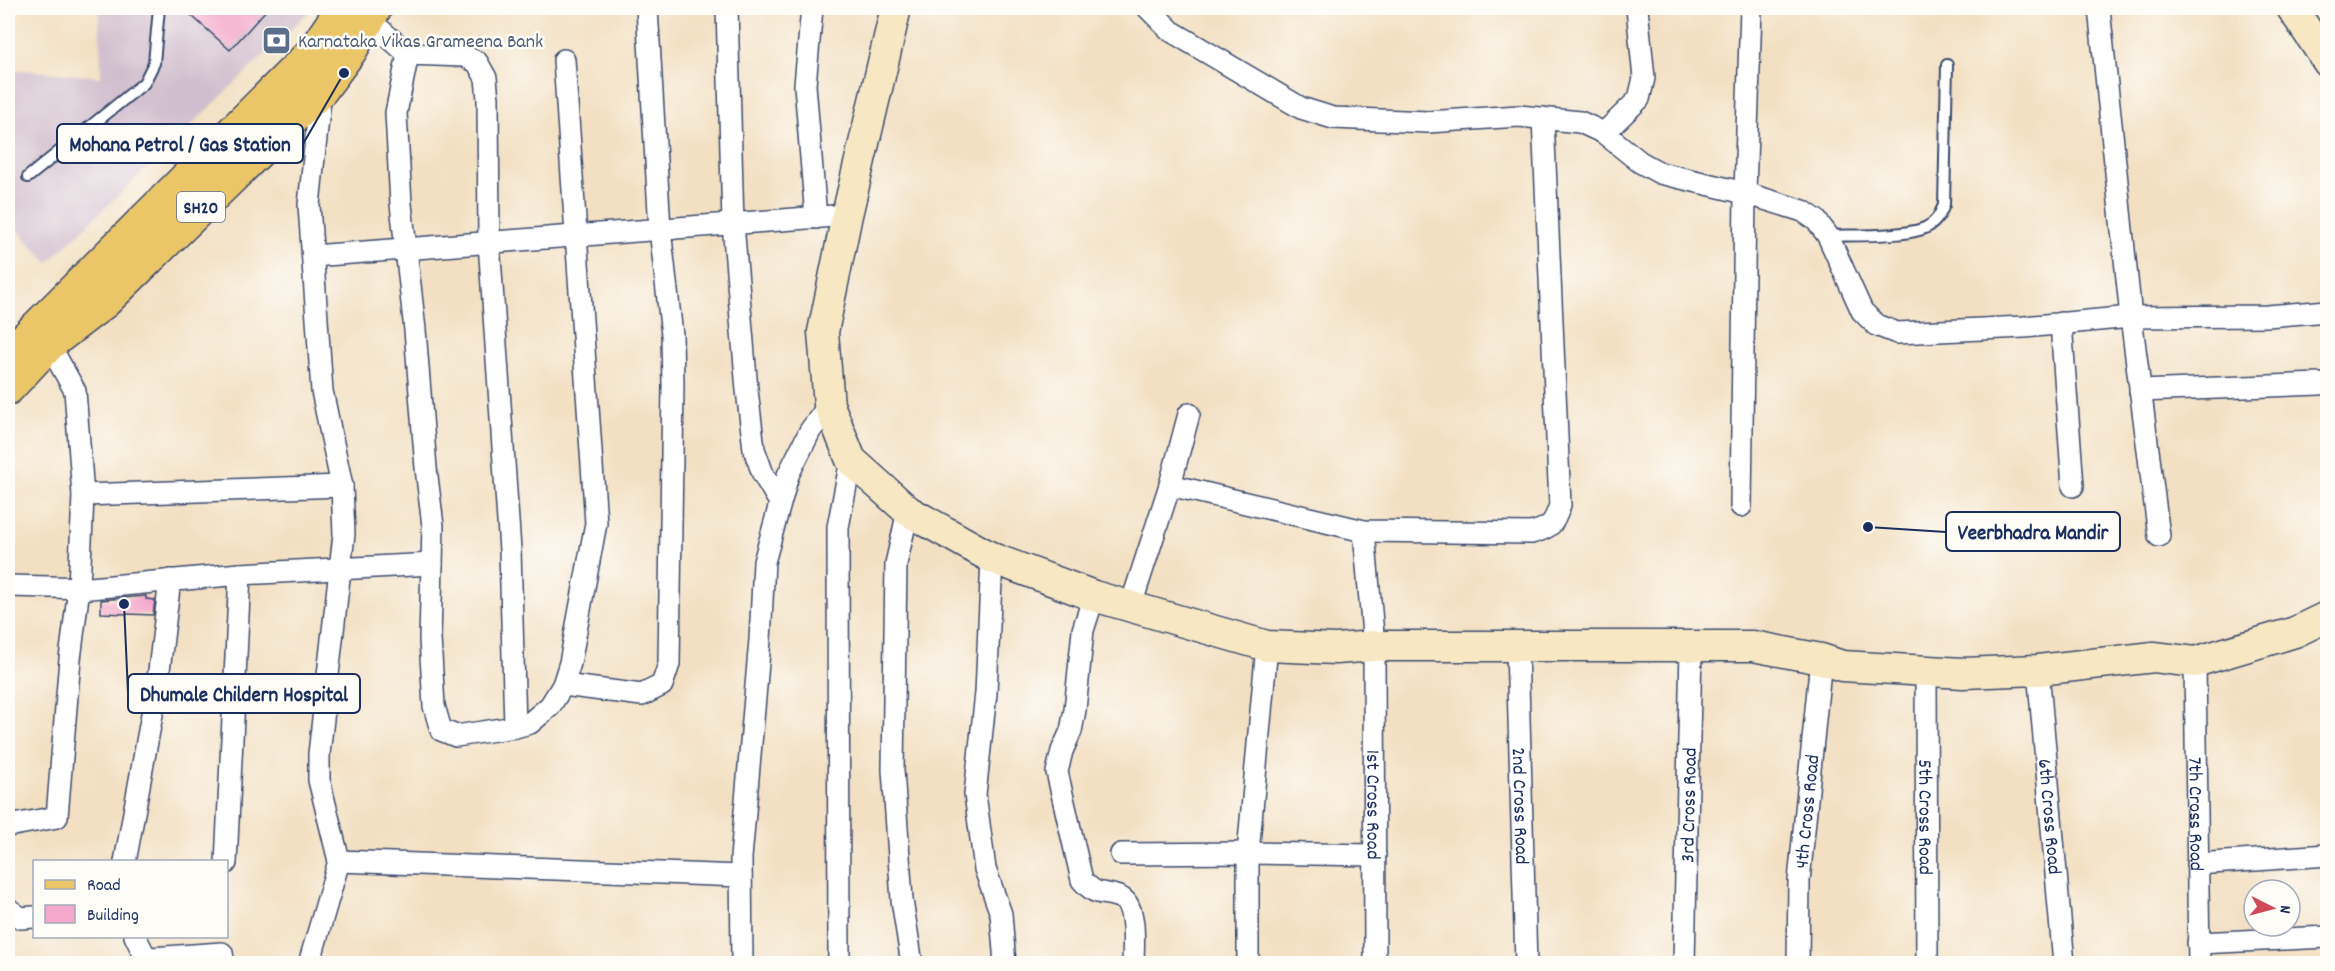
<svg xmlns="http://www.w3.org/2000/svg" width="2335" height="971" font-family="Dekko,sans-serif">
<rect width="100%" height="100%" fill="#fdfcf7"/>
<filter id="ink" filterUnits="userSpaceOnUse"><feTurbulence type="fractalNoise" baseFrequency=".0167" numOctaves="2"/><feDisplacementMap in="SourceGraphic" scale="12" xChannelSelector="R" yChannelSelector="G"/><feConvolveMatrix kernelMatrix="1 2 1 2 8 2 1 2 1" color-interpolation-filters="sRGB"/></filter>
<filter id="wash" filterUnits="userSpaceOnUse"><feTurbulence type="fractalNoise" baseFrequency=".008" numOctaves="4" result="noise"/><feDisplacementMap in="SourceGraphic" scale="24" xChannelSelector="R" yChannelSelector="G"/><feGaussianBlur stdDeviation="1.35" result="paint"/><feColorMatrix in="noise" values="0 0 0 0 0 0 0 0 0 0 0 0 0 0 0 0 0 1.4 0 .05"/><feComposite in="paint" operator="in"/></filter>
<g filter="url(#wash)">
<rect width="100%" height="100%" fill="#f3e0c3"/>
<path fill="#d0bdcd" d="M99,8H313L48,263L8,220V69L101,77Z"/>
<g id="blocks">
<path fill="#f4a9cc" d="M183,8H268L230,50Z
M146,596V599L155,600L153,615L101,613V600Z"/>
</g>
</g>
<g filter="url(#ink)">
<use href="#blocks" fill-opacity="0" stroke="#3b4a6d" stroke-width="1.5"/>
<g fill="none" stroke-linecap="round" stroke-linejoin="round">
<defs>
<path id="lane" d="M28,177L144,83L154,63L159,8
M1828,236C1852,235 1908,237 1927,227C1937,222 1940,214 1944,205L1947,65"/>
<g id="street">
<path d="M727,8L733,224L747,390L754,449L763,474L779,501"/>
<path d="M812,8L805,85L816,218"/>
<path d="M1148,8L1171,31L1301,108L1333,118L1428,122L1519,116L1580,122L1604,133L1640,162L1660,173L1745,193L1803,211L1816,220L1828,236L1862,311L1876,325L1897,333L2024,327L2131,317L2267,316L2328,311"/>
<path d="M2099,8L2131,317L2159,536"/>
<path d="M368,19L408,54L464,56L477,62L486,78L488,99L489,242L510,550L515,727L456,736L441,730L434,706L430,639L433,526L426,468L415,330L401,204L396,113L408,54"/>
<path d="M1604,133L1639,99L1644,78L1637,8"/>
<path d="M313,256L847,215"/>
<path d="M2061,323L2073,486"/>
<path d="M2140,391L2320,384"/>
<path d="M1170,485L1364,531L1531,533C1551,528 1554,524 1560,505L1543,118"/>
<path d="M83,495L342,486"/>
<path d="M1741,506L1745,193L1751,8"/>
<path d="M908,511L896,564L893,770L902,900L912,964"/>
<path id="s1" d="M1364,531L1374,646L1375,964"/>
<path d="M992,558L986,693L975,794L985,869L1001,914L1005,964"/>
<path d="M8,586L90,588L240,574L432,564"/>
<path d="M1094,596L1083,630L1075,710L1071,731L1062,751L1057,772L1082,880C1098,898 1100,890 1119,897C1138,904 1133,946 1133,964"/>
<path d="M1130,608L1170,485L1189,414"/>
<path d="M1267,646L1248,853L1375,855"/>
<path id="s2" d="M1517,648L1526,964"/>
<path id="s3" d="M2195,662L2199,964"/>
<path id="s4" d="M2038,670L2064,964"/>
<path id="s5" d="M1926,671L1927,964"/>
<path d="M563,685L642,695L662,685L669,664L673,385L672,335L660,229L647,8"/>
<path d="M515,727L530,723L550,706L563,685L570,663L596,523L564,60"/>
<path d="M8,826L57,817L70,659L79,588L83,495L75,391L49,344"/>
<path d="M1121,854L1248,853V964"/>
<path d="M339,861L741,876"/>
<path d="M125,862L157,687L170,580"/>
<path d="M226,863L240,574"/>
<path d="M2197,864L2328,855"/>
<path d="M8,909L21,918L34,917"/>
<path d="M135,936L144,954L151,958L222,953L224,964"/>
<path d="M2198,943L2328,937"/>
<path d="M309,964L339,861L319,780V754L344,534L342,486L322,391L309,205L321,90"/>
<path d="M742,964L741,858L760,640L764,562L788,475L810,431L829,405"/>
<path d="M839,964L838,527L851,460"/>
<path id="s6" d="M1684,964L1691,648"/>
<path id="s7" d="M1798,964L1799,881L1821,659"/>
</g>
<path id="secondary" d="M896,8L847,215L823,332L829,405L851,460L908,511L992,558L1094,596L1267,646L1336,649L1374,646H1753L1821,659L1842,666L1963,673L2038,670L2154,657L2195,662L2295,632L2328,616
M2292,8L2328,62"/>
<path id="primary" d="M19,345L313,52L343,8
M8,388L49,344L104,302L321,90L350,51L375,8"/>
</defs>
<use href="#lane" stroke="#3b4a6d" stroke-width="14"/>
<use href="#street" stroke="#3b4a6d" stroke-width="24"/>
<use href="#secondary" stroke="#3b4a6d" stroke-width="33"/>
<use href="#primary" stroke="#3b4a6d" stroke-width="36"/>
<use href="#lane" stroke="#fff" stroke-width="10"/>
<use href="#street" stroke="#fff" stroke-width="21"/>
<use href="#secondary" stroke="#f7e8c3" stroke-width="30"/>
<use href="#primary" stroke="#ebc669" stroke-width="33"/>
</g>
</g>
<defs>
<symbol id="bank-square" viewBox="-11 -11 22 22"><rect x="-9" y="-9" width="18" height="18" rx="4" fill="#5c6f8a" stroke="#fdfcf7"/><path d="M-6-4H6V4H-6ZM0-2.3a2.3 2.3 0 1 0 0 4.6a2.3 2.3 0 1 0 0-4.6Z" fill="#fff"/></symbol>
</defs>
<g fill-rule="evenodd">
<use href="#bank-square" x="260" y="24" width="33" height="33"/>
</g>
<g text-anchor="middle" stroke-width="5" stroke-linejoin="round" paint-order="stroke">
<rect fill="#fdfcf7" stroke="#5f6c8c" stroke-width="1.5" x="177" y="192" width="48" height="30" rx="4.5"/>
<g font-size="18" font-weight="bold" fill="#1b2f5e">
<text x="201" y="213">SH20</text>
</g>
<g font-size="20" fill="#4e5e75" stroke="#fdfcf7" text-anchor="start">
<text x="298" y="47">Karnataka Vikas Grameena Bank</text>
</g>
<g font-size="20" fill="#1b2f5e" stroke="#fdfcf7">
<text dy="7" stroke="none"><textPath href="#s1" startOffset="274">1st Cross Road</textPath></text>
<text dy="7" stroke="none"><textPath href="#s2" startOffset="158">2nd Cross Road</textPath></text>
<text dy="7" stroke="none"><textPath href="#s6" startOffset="159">3rd Cross Road</textPath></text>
<text dy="7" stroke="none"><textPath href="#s7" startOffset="153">4th Cross Road</textPath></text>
<text dy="7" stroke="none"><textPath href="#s3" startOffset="152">7th Cross Road</textPath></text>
<text dy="7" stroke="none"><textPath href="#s5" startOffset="146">5th Cross Road</textPath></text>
<text dy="7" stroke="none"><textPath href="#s4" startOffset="147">6th Cross Road</textPath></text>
</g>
</g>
<path fill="none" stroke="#1b2f5e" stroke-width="2" d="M344 73L303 144M1868 527L1946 532M124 604L128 693"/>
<g fill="#1b2f5e" stroke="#fdfcf7" stroke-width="2">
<circle cx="344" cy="73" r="6"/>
<circle cx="1868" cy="527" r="6"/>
<circle cx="124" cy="604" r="6"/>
</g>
<g fill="#fdfcf7" stroke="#1b2f5e" stroke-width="2">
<rect x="57" y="124" width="246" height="39" rx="6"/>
<rect x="1946" y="512" width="174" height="39" rx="6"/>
<rect x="128" y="674" width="232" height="39" rx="6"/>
</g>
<g font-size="21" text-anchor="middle" font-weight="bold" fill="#1b2f5e">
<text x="180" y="151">Mohana Petrol / Gas Station</text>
<text x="2033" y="539">Veerbhadra Mandir</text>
<text x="244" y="701">Dhumale Childern Hospital</text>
</g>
<rect width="2335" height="971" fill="none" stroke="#fdfcf7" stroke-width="30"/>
<rect x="33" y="860" width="195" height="78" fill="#fdfcf7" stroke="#a3aaba" stroke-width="1.5"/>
<rect x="45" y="880" width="30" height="9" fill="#ebc669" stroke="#a3aaba" stroke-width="1.5"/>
<text x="87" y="890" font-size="18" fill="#1b2f5e">Road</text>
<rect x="45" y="905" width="30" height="18" fill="#f4a9cc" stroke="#a3aaba" stroke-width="1.5"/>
<text x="87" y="920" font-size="18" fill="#1b2f5e">Building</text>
<g transform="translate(2272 908) rotate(96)"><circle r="28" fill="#fdfcf7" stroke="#a3aaba" stroke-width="1.5"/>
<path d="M0-4.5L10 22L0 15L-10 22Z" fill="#d1495b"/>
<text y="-9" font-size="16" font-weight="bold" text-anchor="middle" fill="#1b2f5e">N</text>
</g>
</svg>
